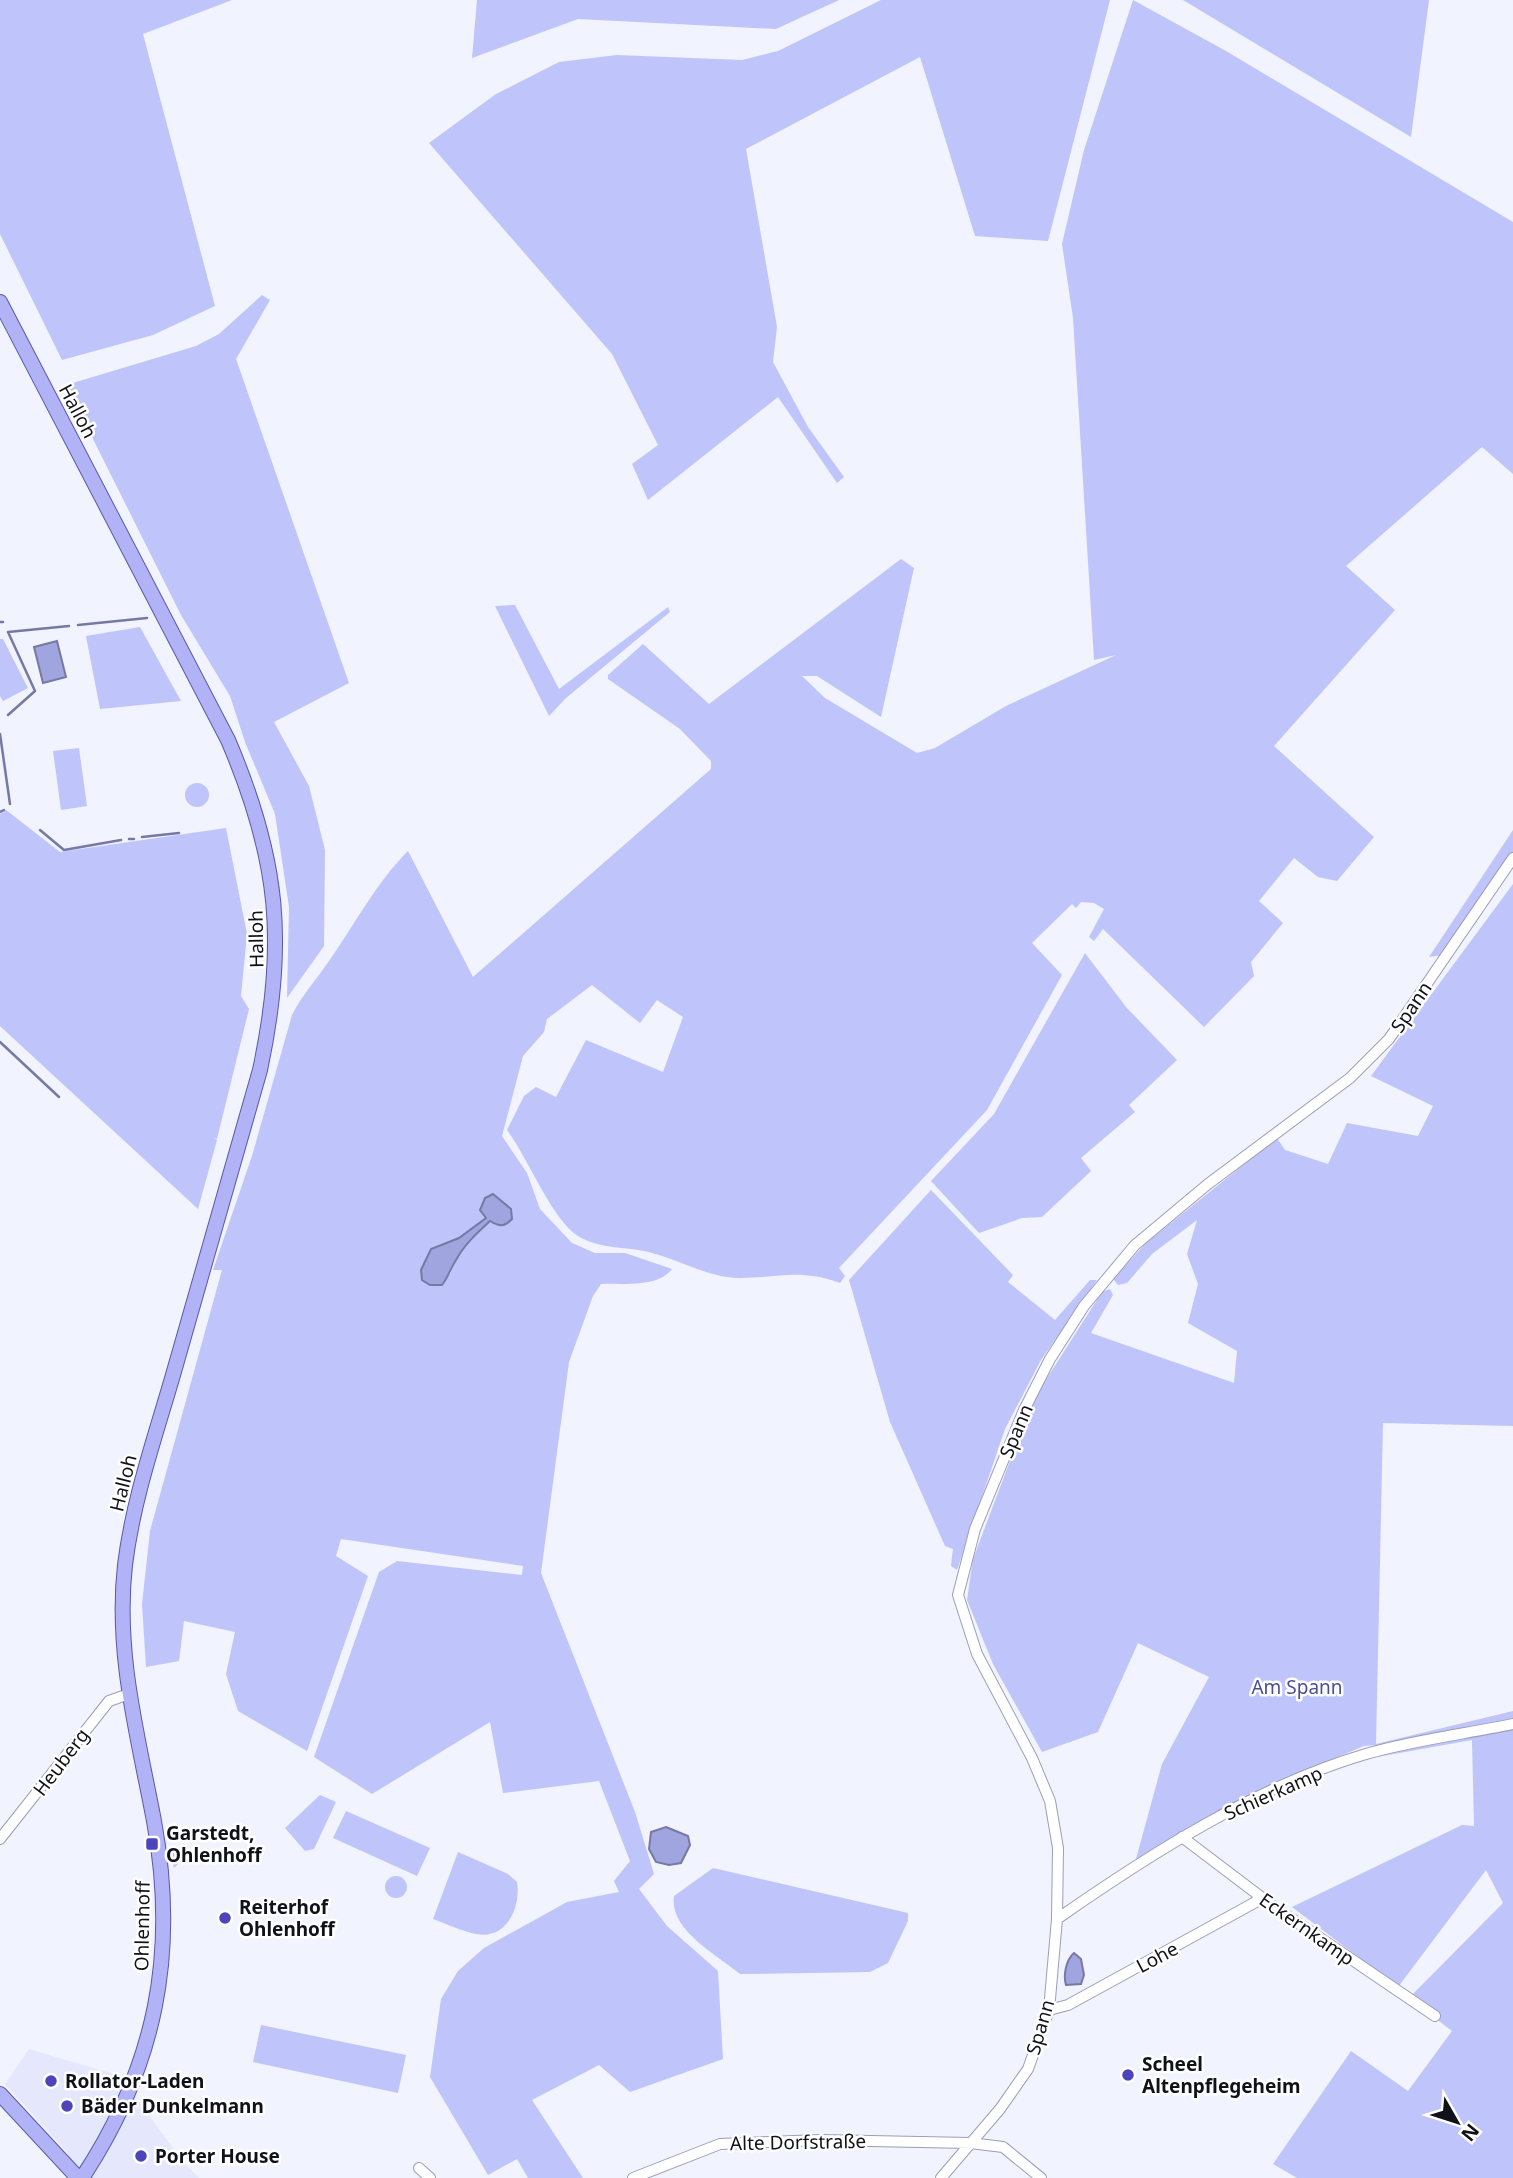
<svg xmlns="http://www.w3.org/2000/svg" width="1513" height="2178" font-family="'Noto Sans',sans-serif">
<rect width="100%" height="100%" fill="#f1f3fe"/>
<path fill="#e5e7fc" d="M29,2049L127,2078L136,2098L184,2163L199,2178H70L67,2152L5,2084Z"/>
<path fill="#bfc4fa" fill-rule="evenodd" d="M0,0H232L143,34L215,306L153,335L62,360L0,234Z
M477,0H839L776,29L578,19L472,58Z
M881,0H1110L1048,241L975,236L920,57L746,149L777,327L773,362L808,427L844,477L837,483L778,397L648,500L632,464L658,445L612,354L429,143L496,94L559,62L617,55L742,60L778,51Z
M1133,0L1226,51L1513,222V474L1482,447L1346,566L1395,610L1274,746L1374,837L1337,881L1318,877L1294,858L1259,901L1283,923L1251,962L1254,976L1204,1027L1103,929L1094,941L1089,937L1104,909L1094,903L1081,902L1076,908L1072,904L1032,943L1062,975L987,1110L839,1268L845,1276L840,1283C800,1268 778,1278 739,1278C707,1277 682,1261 652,1253C628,1246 601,1250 578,1236C552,1220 528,1158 507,1130L524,1096L536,1087L556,1097L586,1040L663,1072L683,1017L657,1000L640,1023L592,985L547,1019L544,1032L523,1056L502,1136L527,1173L540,1209L572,1243L595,1253H625L672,1269C658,1288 622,1283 601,1284L593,1296L569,1362L541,1573L635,1812L654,1874L639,1889L667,1926L718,1971L723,2059L630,2092L599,2065L532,2100L583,2178H528L517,2159L488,2175L430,2077L441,1999L458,1971L484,1948L567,1902L619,1892L614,1881L630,1861L599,1781L503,1793L490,1722L372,1794L314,1757L379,1572L397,1561L522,1575L523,1566L341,1539L336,1556L368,1576L307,1751L238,1711L226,1674L235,1632L184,1621L179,1661L146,1667L142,1604L150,1531L222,1270H213L252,1156L292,1015C302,995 316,980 329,961C355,924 376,883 408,851L473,977L711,769V761L680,729L608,679V675L643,644L709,704L901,559L914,568L881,717L817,676H802L825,698L917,753L935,748L1006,706L1116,655L1094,660L1073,318L1062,244L1084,150ZM486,1217L490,1221C473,1236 457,1253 450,1275L431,1249L459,1238Z
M1183,0H1429L1411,137Z
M262,295L270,300L236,359L349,683L274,722L309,786L325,850L324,946L287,998L289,907L275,814L245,742L230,696L181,615L66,385L196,346L219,334Z
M515,605L559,689L668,607L670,612L566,698L549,716L495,606Z
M140,627L181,701L100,709L86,636Z
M0,639H3L28,688L3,701L0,696Z
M79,748L87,806L61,810L53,751Z
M185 795a12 12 0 1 1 24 0a12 12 0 1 1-24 0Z
M6,810L60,852L226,828L247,934L241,996L249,1009L217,1139L213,1137L217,1140L198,1209L0,1026V814Z
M1513,830V852L1442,955L1429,957Z
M1513,884V1426L1383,1423L1376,1744L1513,1711V2178H1297L1273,2164L1351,2051L1408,2091L1452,2031L1409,1998L1503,1903L1486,1870L1398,1987L1292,1907L1462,1825L1474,1826L1472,1740L1366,1759L1376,1745L1364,1746L1260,1789L1136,1859L1162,1764L1209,1677L1138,1643L1098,1732L1042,1752L993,1664L967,1600L973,1559L1033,1400L1102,1292L1110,1289L1113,1295L1091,1333L1234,1383L1237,1351L1188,1323L1198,1284L1187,1254L1197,1220L1152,1254L1127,1283L1118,1285L1113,1279L1146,1243L1277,1138L1285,1150L1328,1164L1347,1123L1418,1136L1433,1106L1371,1076Z
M1085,953L1126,1007L1177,1060L1129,1105L1135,1112L1081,1158L1091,1171L1042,1217L1022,1218L979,1233L931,1181L994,1114Z
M931,1190L1013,1275L1008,1282L1055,1320L1090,1280H1097L1041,1360L1005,1429L957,1570L951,1566L953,1549L945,1546L890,1422L849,1280Z
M320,1795L336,1802L314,1849L305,1851L285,1828Z
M346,1811L430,1848L417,1876L333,1838Z
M186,1847L189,1852L178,1859V1864L174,1868L170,1851Z
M458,1852L508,1874L517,1882C521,1907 507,1940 476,1934C461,1931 447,1924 433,1919Z
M713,1868L908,1913V1921L888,1963L870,1972L740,1974C716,1954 669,1930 674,1896Z
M385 1887a11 11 0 1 1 22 0a11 11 0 1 1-22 0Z
M261,2025L406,2055L398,2093L253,2062Z"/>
<path fill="#a0a5df" stroke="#7579a4" stroke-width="2" d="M57,641L66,677L43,683L34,647Z
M493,1194L511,1209L512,1219C504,1227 500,1227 490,1221C477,1233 464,1245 456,1260C450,1269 449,1276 442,1285H430L422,1280L421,1270L431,1249L459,1238L486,1218L480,1210L485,1198Z
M666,1827L688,1836L690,1845L681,1863L669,1865L656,1862L649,1849L651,1832Z
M1074,1953L1081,1959L1084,1975L1081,1984L1066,1985C1063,1975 1066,1960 1074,1953Z"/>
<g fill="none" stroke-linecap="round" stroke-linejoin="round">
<path stroke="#7579a4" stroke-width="2.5" d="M0,622H3
M78,625L147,618
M8,715L35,691L8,632L69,626
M0,734L10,804
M0,812L4,810
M40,830L64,850L121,840
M142,837L179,833
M129,839H134
M0,1042L59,1097"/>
<defs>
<path id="minor" d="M1182,1837L1273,1906L1435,2016
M0,1839L109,1701L129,1694
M1057,1919C1150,1854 1257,1786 1366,1754C1414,1740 1465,1734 1513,1724
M1049,2010L1068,2005L1263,1898
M419,2168L430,2178
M633,2178L720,2144L820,2140L970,2143L1003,2147L1041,2178
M941,2178L1000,2109L1028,2069L1049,2010L1057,1919L1058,1848L1050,1801L1032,1758L977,1654L958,1595L975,1529L1024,1410L1050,1359L1084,1306L1135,1245L1208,1184L1350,1078L1389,1039L1513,858"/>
<path id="major" d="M0,302L228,740C279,859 287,944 260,1070C231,1171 202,1273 173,1375C155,1437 133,1500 125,1565C115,1653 138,1736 154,1821C178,1953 156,2066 82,2178
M0,2094L78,2178"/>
</defs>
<use href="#minor" stroke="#9b9eb7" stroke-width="12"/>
<use href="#major" stroke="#5859a5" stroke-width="16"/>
<use href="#minor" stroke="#fff" stroke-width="10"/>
<use href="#major" stroke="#b2b3f6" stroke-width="14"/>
</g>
<g fill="#4d43ba" stroke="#fff" stroke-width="2.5">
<rect x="145" y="1837" width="14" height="14" rx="3.5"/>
<circle cx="225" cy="1918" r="7"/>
<circle cx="1128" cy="2075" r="7"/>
<circle cx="51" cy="2081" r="7"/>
<circle cx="67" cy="2106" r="7"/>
<circle cx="141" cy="2156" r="7"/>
</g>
<g text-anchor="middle" stroke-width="5" stroke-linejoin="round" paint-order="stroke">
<g font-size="19" fill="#11111a" stroke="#fff">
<text transform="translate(78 411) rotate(62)" y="7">Halloh</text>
<text transform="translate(256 939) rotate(-91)" y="7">Halloh</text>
<text transform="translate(1411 1007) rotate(-56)" y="7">Spann</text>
<text transform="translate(1016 1431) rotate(-67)" y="7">Spann</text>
<text transform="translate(123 1483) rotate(-76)" y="7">Halloh</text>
<text transform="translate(61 1762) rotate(-53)" y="7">Heuberg</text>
<text transform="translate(1273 1793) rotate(-24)" y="7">Schierkamp</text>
<text transform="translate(142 1926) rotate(-89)" y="7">Ohlenhoff</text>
<text transform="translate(1307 1929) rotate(35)" y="7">Eckernkamp</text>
<text transform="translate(1157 1957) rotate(-28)" y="7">Lohe</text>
<text transform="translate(1040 2027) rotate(-74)" y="7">Spann</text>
<text transform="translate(798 2142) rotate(-1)" y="7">Alte Dorfstraße</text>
</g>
<g font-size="19" fill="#4c4d94" stroke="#fff">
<text x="1297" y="1694">Am Spann</text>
</g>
<g font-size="19" font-weight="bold" fill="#11111a" stroke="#fff" text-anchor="start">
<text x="166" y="1840">Garstedt,<tspan x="166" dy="22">Ohlenhoff</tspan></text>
<text x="239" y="1914">Reiterhof<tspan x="239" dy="22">Ohlenhoff</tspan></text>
<text x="1142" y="2071">Scheel<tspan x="1142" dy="22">Altenpflegeheim</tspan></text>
<text x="65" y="2088">Rollator-Laden</text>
<text x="81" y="2113">Bäder Dunkelmann</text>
<text x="155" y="2163">Porter House</text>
</g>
</g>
<g transform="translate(1457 2122) rotate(129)" stroke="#ffffff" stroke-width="5" paint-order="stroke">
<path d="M0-5L12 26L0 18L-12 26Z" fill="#11111a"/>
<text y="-10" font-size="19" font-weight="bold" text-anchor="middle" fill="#11111a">N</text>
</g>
</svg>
